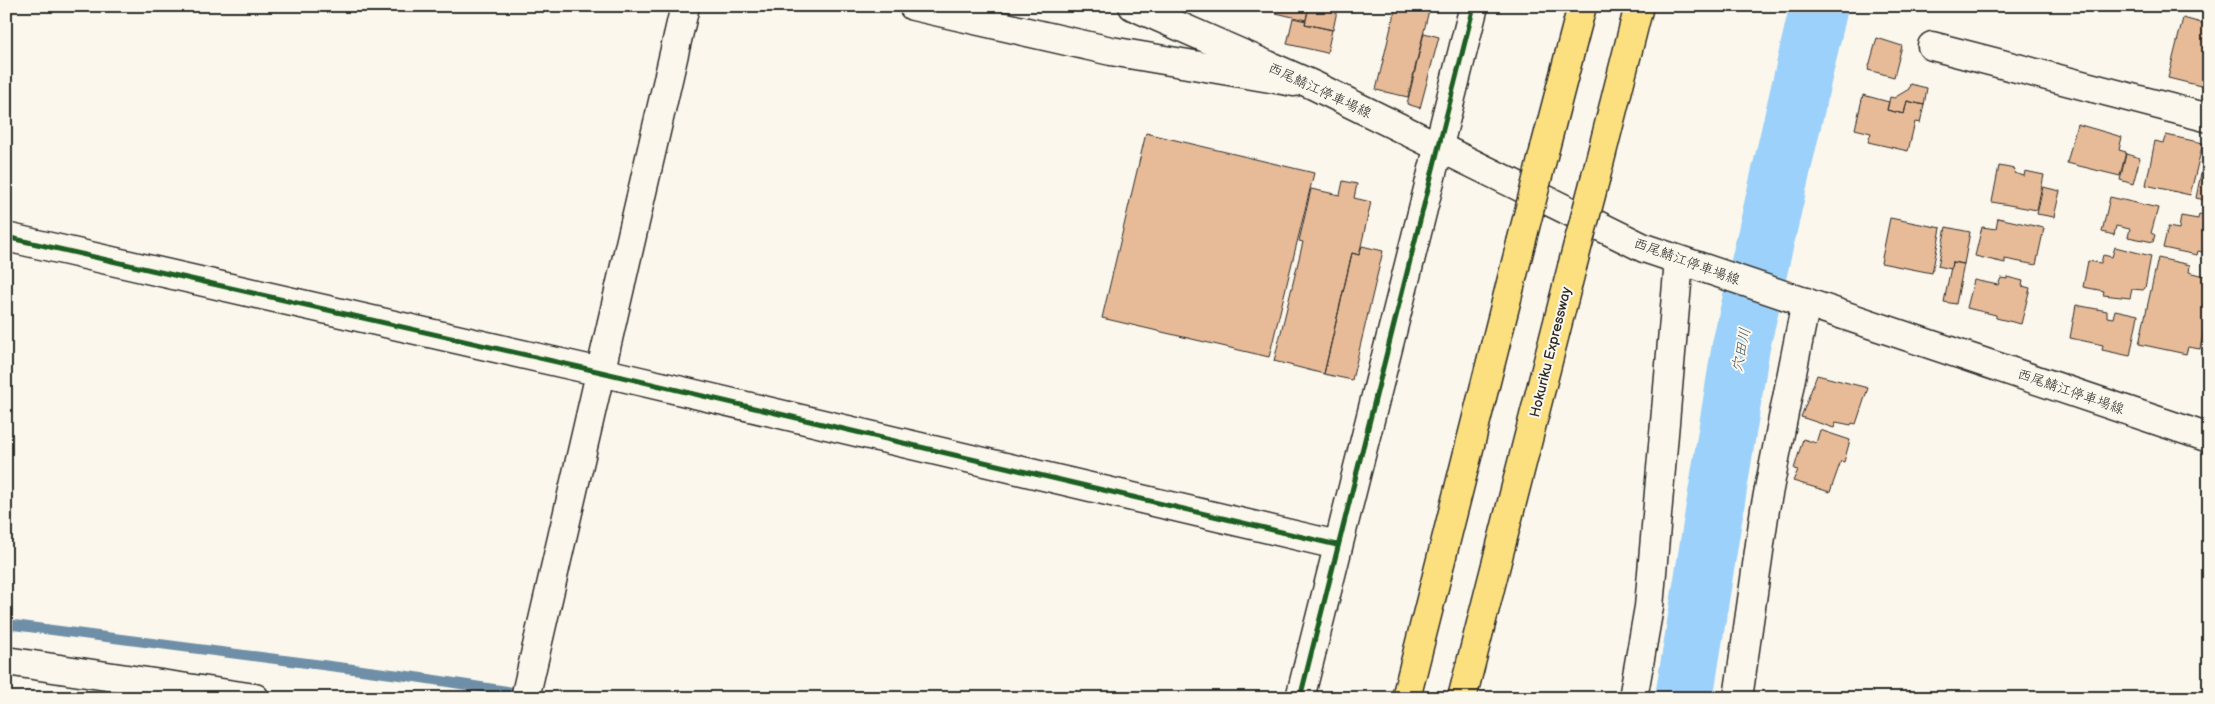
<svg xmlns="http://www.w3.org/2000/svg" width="2215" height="704" font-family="'Balsamiq Sans','Klee One',sans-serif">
<rect width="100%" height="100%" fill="#fbf7ec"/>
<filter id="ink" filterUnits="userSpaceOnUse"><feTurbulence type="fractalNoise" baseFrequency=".02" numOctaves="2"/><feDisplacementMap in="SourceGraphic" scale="10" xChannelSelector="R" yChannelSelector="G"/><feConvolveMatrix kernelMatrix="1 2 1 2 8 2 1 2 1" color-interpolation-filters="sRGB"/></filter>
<g filter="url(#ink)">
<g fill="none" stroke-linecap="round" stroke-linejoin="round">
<path stroke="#6e8fa7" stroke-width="10" d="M6,624L415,677L553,698"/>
<path stroke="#9bd1fa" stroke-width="58" d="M1684,698L1741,346L1819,6"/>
</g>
<path fill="#e7bb97" stroke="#2b2b2b" d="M1278,6H1309L1306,20L1276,13Z
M1309,6H1338L1333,30L1305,24Z
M1396,6H1430L1408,97L1376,90Z
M1293,18L1306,21L1305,24L1332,30L1327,53L1287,44Z
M2183,18L2209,25V88L2168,78Z
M1424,33L1439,37L1420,108L1407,104Z
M1877,38L1902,46L1894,77L1868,70Z
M1910,84L1927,88L1924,105L1907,101L1904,114L1887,110L1890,97L1894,98L1909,89Z
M1863,95L1889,102L1887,110L1904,114L1907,101L1924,105L1920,123L1915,122L1908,151L1868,142L1871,133L1855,129Z
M2077,124L2122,137L2119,150L2126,152L2120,176L2067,163Z
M1146,133L1314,173L1269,357L1102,318Z
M2166,135L2203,143L2190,195L2146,185L2155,141L2163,143Z
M2208,138H2209V201L2196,198Z
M2126,154L2140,158L2133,184L2120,180Z
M1999,166L2015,169L2014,173L2024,176L2025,171L2044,175L2037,210L1992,202Z
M1343,181L1357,184L1354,198L1371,202L1359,255L1352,253L1324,374L1274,361L1303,242L1299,241L1311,189L1340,195Z
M2043,187L2060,191L2054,217L2037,214Z
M2110,197L2158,208L2151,233L2155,235L2153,242L2128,237L2130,229L2116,226L2114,235L2102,232Z
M2199,214L2209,216L2207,253L2198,251L2197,255L2163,248L2168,227L2179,229L2181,216L2198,219Z
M1890,218L1941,228L1932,273L1881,263Z
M1998,218L2044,228L2036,265L2005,259V263L1975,256L1982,227L1996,229Z
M1946,227L1970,232L1964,264L1952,262L1951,269L1938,266Z
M1362,246L1383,251L1352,380L1324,374L1352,253L1359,255Z
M2115,247L2151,256L2145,288L2143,290L2132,289L2130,298L2103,295L2104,291L2083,287L2088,261L2101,263L2103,255L2112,257Z
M2158,258L2190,265L2189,272L2209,277V305L2200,349L2188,347L2186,354L2139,344Z
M1952,262L1964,264L1956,304L1944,302Z
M2007,277L2023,281L2022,286L2030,288L2021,324L1996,318V315L1967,308L1974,280L1998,285L2001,278L2007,279Z
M2076,305L2107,311V317L2113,318L2115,310L2138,315L2130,356L2102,350L2103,345L2070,338Z
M1817,375L1868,388L1856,424L1852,423L1851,425L1836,422L1834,428L1801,417Z
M1820,430L1850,440L1844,462L1841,461L1830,492L1793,481L1798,470L1794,469L1803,439L1816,443Z"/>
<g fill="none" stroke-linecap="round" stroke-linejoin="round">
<defs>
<path id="street" d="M913,6L1111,51L1294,82
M1932,46L2209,118
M6,237L601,372L1337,545
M6,661L255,698
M525,698L685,6
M1300,698L1474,6
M1633,698L1649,607L1679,261
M1738,698L1765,509L1806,302"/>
<path id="secondary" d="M1133,6L1313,85L1644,248L2209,438"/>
<path id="highway" d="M1545,148L1582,6
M1596,176L1639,6
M1406,698L1521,243
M1462,698L1572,267"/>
</defs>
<use href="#street" stroke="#2b2b2b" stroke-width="31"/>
<use href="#secondary" stroke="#2b2b2b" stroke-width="31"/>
<use href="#highway" stroke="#2b2b2b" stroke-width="31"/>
<use href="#street" stroke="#fbf7ec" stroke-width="28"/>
<use href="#secondary" stroke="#fbf7ec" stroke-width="28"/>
<use href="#highway" stroke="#fce080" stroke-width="28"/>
<defs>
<path id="highway-bridge" d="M1521,243L1545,148
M1572,267L1596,176"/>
</defs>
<use href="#highway-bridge" stroke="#2b2b2b" stroke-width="31" stroke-linecap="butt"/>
<use href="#highway-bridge" stroke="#fce080" stroke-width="28"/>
<defs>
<path id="cycleway" d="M6,237L601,372L1337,545
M1300,698L1474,6"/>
</defs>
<use href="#cycleway" stroke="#fbf7ec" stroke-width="8"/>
<use href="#cycleway" stroke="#1b5e20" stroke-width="5"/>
</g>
</g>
<g text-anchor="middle" stroke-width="4" stroke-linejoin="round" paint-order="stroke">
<g font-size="14" fill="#2b2b2b" stroke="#fbf7ec">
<text transform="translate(1320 90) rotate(25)" y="5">西尾鯖江停車場線</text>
<text transform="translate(1687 261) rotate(20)" y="5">西尾鯖江停車場線</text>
<text transform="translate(1550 352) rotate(-76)" y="5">Hokuriku Expressway</text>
<text transform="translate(2071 391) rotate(19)" y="5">西尾鯖江停車場線</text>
</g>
<g font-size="15" font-style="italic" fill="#47545f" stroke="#fbf7ec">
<text transform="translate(1741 350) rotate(-79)" y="5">穴田川</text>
</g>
</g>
<rect width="2215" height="704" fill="none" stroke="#fbf7ec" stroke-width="25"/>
<rect x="12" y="12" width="2190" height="679" fill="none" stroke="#2b2b2b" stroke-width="2" filter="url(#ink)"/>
</svg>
